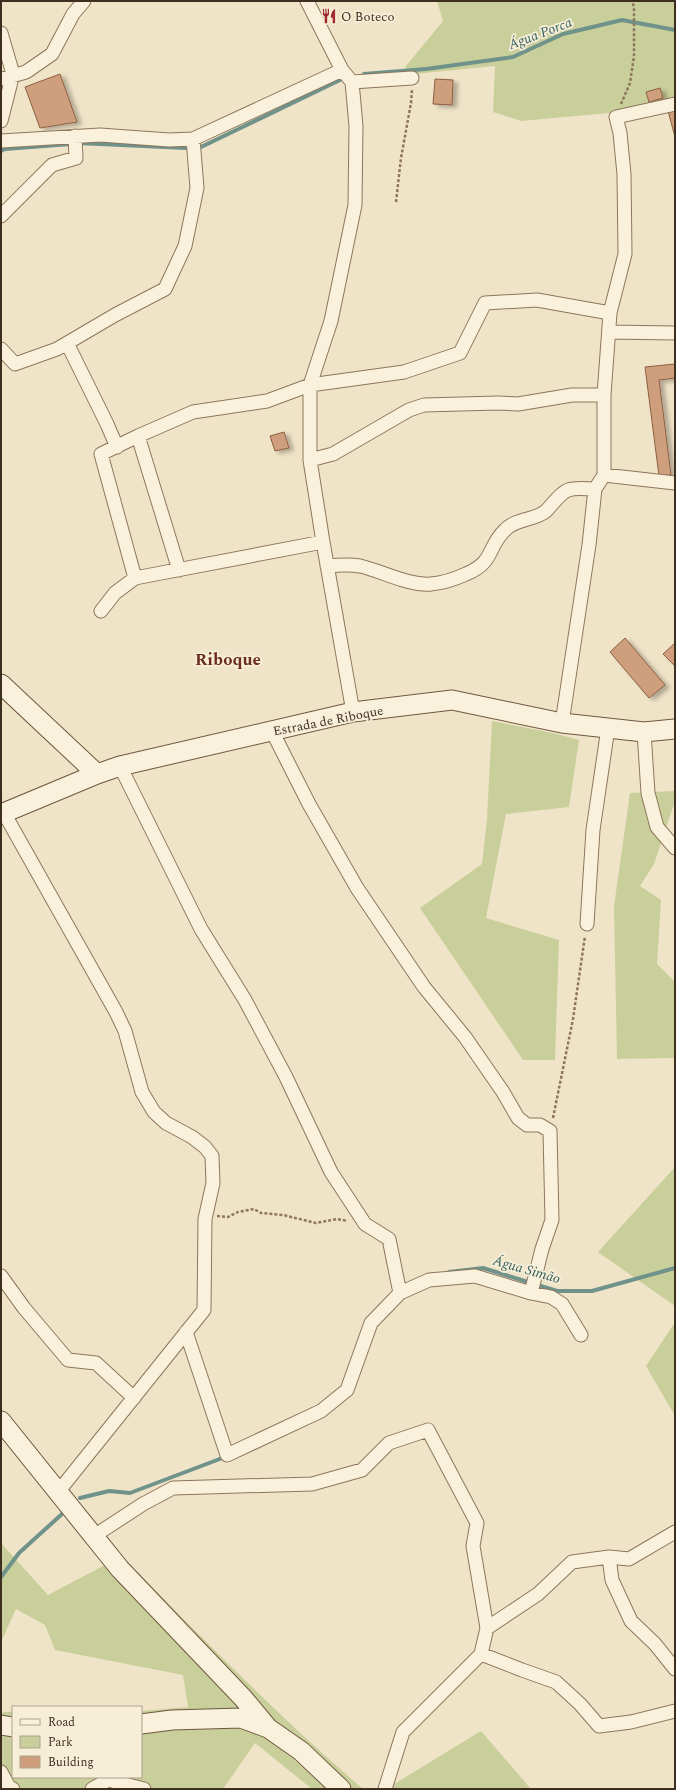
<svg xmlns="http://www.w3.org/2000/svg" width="676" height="1790" font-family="Spectral,serif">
<defs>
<filter id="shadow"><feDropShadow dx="4.5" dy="2.5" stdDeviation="2" flood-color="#0004"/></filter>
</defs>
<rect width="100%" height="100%" fill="#f0e4c8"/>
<path fill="#c9cf9b" d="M437,1H675V107L521,121L493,112L495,66L404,75L406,66L443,21Z
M492,721L553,733L579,740L569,807L506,814L486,918L559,940L555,1060H523L420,908L482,864L487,819Z
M675,791V801L654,864L640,886L661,900L657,964L675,982V1058L617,1059L614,906L630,793Z
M675,1167V1306L598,1252Z
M675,1322V1416L646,1366Z
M1,1543L48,1595L122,1556C200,1636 278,1716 363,1789H312L255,1743L223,1789H1V1716L3,1712H13V1777H141V1711L188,1707L183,1675L55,1650L45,1625L16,1609L1,1642Z
M481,1731L531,1789H386Z"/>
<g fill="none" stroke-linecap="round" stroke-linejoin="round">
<path stroke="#6f938a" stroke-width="4" d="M364,74L426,69L513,57L563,34L622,20L675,30
M78,143L186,148
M201,147L340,80
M1,151L5,149L71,144
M449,1272L483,1268L557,1291H592L675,1268
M80,1498L109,1491L130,1493L225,1457
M1,1577L19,1553L62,1514"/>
</g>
<path fill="#cf9f7d" stroke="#8d5f41" filter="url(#shadow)" d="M60,74L77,122L40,128L25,87Z
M435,79L453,80L452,105L433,104Z
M660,88L663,98L649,102L646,92Z
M675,109V137L668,111Z
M675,364V378L659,380L671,475L659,476L645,367Z
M284,432L289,448L275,451L270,436Z
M625,638L665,685L649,698L610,652Z
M675,643V666L663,654Z"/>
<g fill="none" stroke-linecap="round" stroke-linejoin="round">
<defs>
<path id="street" d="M307,1L342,70L352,82L356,126L355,205L331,321L310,385V460L323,542L353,712
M1,33L13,74L1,121
M1,79L26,72L52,54L73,14L84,1
M352,82L412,78
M1,141L100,135L169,140L193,139L342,70
M1,216L52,165L76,158L75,136
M609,332L675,333
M67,343L107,424L117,447
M1,349L15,364L57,349L115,315L165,289L185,246L197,188L193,139
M138,436L179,570
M310,460L333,454L409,410L424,405L498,403L518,404L572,395H604
M604,475L675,483
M327,566C338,565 349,564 360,566C382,571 409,586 431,584C443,583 455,579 466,574C495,562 487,547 505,530C516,518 534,521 546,511C553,504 559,494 568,490C577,487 586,489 595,489
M135,578L101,454L138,436L193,412L267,401L310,385L404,372L460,353L485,303L537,300L610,313
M101,611L115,593L135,578L323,542
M562,723L589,545L595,489L604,475V395L610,313L625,254L624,174L620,133L616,117L675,104
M272,731L309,804L357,888L424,987L465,1037L503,1092L518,1118L527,1125H540L550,1131L552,1220L542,1249L531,1293
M644,732L648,793L657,827L675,848
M120,766L201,929L245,1000L286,1077L331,1172L365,1224L389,1239L400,1293
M4,813L116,1012L125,1031L142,1092L154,1112L166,1123L192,1137L205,1147L212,1156L213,1183L205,1219L204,1310L58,1492
M587,924L593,830L608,728
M1,1276L24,1308L68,1360L96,1363L134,1398
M186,1332L227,1455L321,1411L347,1390L371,1323L400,1293L429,1280L475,1276L531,1293L551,1297L562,1304L581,1335
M94,1536L143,1504L173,1488L312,1484L362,1470L389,1443L428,1430L477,1523L473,1546L487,1628
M609,1557L612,1580L631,1621L655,1644L675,1669
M481,1654L522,1670L556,1682L580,1704L599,1726L631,1722L675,1711
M1,1772L9,1787L13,1789
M92,1789L108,1780L144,1789
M385,1789L403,1732L481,1654L487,1628L538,1594L572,1562L609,1557L629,1559L675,1532"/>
<path id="secondary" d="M1,684L97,774
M1,814L97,774L120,766L353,712L452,700L562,723L644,732L675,729
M1,1421L120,1569L243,1698L268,1728
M141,1724L172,1720L241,1718L268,1728L301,1751L341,1789
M1,1725L13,1727"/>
</defs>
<use href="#street" stroke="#8d765c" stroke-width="15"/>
<use href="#secondary" stroke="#6f573f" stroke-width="21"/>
<path stroke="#8d765c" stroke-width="2.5" stroke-dasharray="3 2" stroke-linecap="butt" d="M621,104L630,83L634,56V7L632,1
M396,202L401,158L411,103L412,90
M553,1118L573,1019L585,936
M217,1216L228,1217L238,1212L254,1209L261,1213L283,1215L316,1223L337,1219L348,1221"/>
<use href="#street" stroke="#faf1dc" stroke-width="13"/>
<use href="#secondary" stroke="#faf1dc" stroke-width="19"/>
</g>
<defs>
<symbol id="restaurant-bare" viewBox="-9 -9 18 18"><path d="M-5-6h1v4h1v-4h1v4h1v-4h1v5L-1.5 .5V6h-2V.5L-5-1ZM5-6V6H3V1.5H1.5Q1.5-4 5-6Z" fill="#9e2a2b" stroke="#f7eed8" stroke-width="2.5" paint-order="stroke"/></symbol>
</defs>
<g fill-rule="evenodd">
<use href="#restaurant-bare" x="318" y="5" width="22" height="22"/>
</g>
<g text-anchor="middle" stroke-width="3.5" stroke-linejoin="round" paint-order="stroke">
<g font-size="13" fill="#3d2e20" stroke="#f7eed8" text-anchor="start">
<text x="341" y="21">O Boteco</text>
</g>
<g font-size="13" fill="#3d2e20" stroke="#f7eed8">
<text transform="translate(328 720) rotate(-11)" y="5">Estrada de Riboque</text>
</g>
<g font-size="14" font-style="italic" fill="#2f5d5a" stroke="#f7eed8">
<text transform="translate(540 33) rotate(-21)" y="5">Água Porca</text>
<text transform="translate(527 1269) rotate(16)" y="5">Água Simão</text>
</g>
<g font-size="17" font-weight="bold" fill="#6b2e1e" stroke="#f7eed8">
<text x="228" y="665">Riboque</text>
</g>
</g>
<rect width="676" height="1790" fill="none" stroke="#3d2e20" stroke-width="4"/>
<rect x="12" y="1706" width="130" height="72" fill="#f7eed8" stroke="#ada18e"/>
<rect x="20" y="1719" width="20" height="6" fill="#faf1dc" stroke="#ada18e"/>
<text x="48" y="1726" font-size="12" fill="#3d2e20">Road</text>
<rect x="20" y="1736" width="20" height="12" fill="#c9cf9b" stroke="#ada18e"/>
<text x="48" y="1746" font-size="12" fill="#3d2e20">Park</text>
<rect x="20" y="1756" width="20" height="12" fill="#cf9f7d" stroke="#ada18e"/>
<text x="48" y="1766" font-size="12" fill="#3d2e20">Building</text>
</svg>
